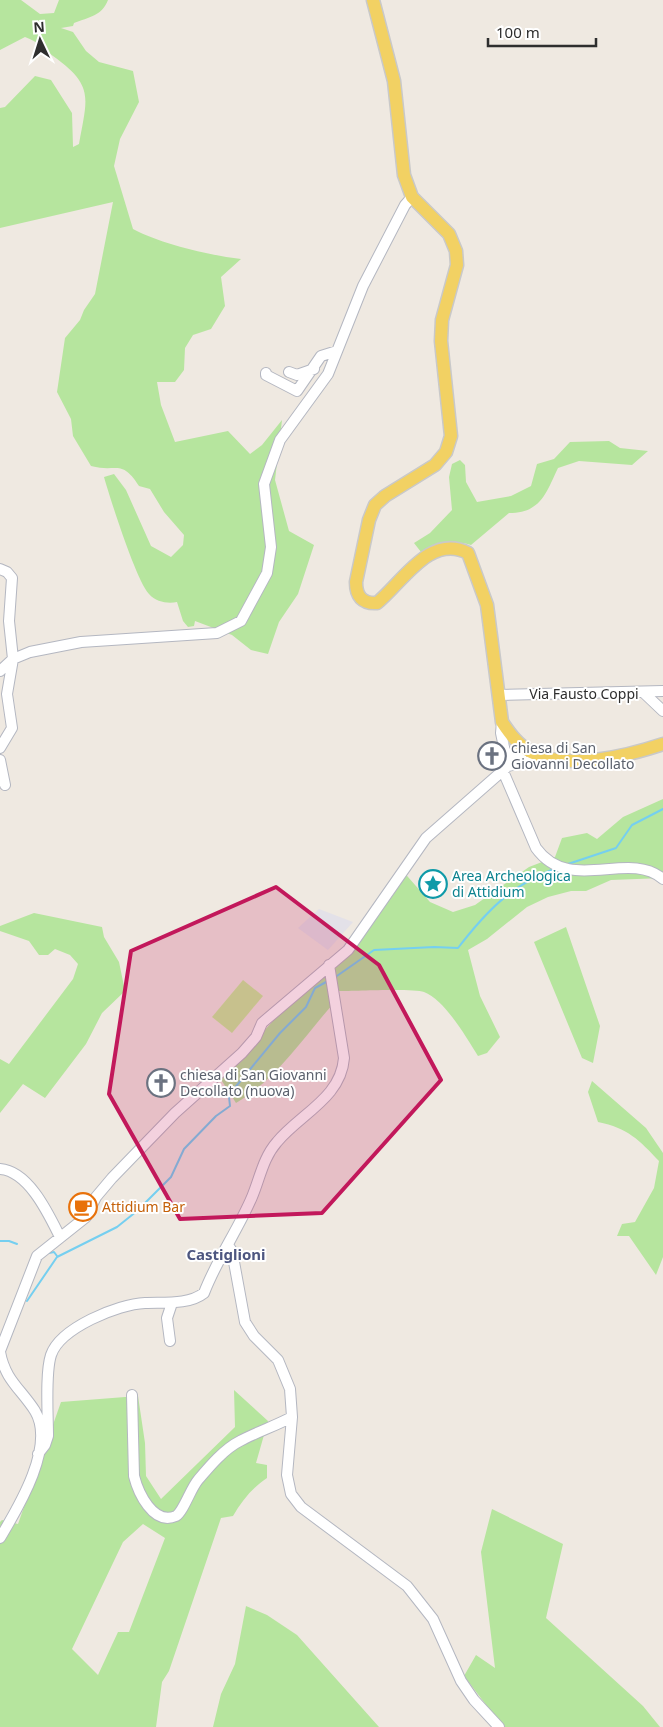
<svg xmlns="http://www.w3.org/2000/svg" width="663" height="1727" font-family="'Noto Sans',sans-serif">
<rect width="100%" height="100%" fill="#efe9e1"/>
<path fill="#e3e1e8" d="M319,909L353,922L328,950L298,928Z"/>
<path fill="#b6e59e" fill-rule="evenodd" d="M0,0H21L40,14L54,13L59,0H108C102,16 89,17 74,23L73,26L61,28L73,32L86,51L99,62L133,71L139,102L120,139L114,166L133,229C161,244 208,255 241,259L221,277L225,306L211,329L193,335L185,348L184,370L175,382H157L161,405L175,442L228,431L250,454L262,445L282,420L275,480L289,531L314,545L298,594L279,622L268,654L251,650L232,635L195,621L194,626L188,627L183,621L177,602C168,604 156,602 149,594C136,580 110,498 104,477L114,474L126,490L151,546L171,557L183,545L184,535L164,512L150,489L139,486C121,458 117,473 91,466L73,436L71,419L57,392L65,338L80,320L84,310L95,294L113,202L0,228V108L5,107L35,76L51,80L72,113L73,147L79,144C87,98 95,86 53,56C42,48 39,42 25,37L0,50Z
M609,441L620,448L648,451L632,465L579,461L558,468C546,493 541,513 509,513L471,545C451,539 439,544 421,552L414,543L430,533L452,510L449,477L452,464L460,460L465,465L466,482L477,502L511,496L531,486L537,464L554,459L570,442Z
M663,799V878L611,880L586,891H571L548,897L527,907L487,939L468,950L480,996L500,1037L487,1053L478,1056C466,1037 445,1000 424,992C414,988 354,991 339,991L333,1004C302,1039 276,1080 236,1103L220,1078L288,1005L347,947L401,869L430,902L453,912L475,905L529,867L555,857L562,838L587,833L597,839L623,817Z
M34,913L102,927L104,937L119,962L125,991L102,1013L86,1044L45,1098L23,1084L0,1113V1059L9,1064L73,979L78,964L70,955L55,949L48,955H39L29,941L0,931V926Z
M566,927L600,1026L593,1063L582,1058L534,942Z
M592,1081L646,1128L663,1153V1257L656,1275L629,1236H617L622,1224L635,1222L654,1188L659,1161C639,1140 628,1128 598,1122L588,1092Z
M234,1390L268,1421L256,1463L267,1465V1478C252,1488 242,1501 233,1516L221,1518L169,1671L162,1682L156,1727H0V1522L2,1520L18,1524L61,1402L138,1396L145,1443L146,1476L161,1499L235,1427ZM143,1524L165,1538L129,1632H118L98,1675L72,1649L123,1542Z
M492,1509L563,1544L546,1618L643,1706L660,1727H503L464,1676L476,1655L495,1668L481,1552Z
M246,1606L267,1615L297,1635L379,1727H213L221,1694L235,1664Z"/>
<path fill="#c9ec9a" d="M243,980L263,996L232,1033L212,1017Z"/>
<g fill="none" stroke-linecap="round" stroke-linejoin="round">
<path stroke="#75cff0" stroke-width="2" d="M568,864L616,848L632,825L663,809
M334,978L374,950L434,947L458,948C485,913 511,885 554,869
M0,1241H9L17,1244
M49,1253L54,1252L57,1256
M27,1301L57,1257L117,1227L137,1211L171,1177L184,1149L216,1116L230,1106L229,1097L233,1090L280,1033L306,1007L315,988L328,981"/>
<defs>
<path id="minor" d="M289,372L297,375L314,369
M266,373V375L297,391L321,356L337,351
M0,569L7,572L12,578L9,621L13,659L7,694L12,728L0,748
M0,671L13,659L30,652L81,642L217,633L241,621L267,573L271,547L264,484L280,440L328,374L363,286L405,205L412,197
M643,692L663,711
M498,695L663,691
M502,722L501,733L508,766
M508,758L516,749L522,746V754L515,763
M0,760L5,785
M503,771L536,848C570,895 628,849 663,879
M0,1169C29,1171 49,1215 60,1237
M228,1245L232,1251L245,1322L254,1336L278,1360L290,1389L292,1417L287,1475L291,1494L301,1507L407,1586L433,1619L461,1681L474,1700L499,1727
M170,1341L167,1318L172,1303
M0,1351L37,1256L86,1217L96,1197L112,1178L175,1113L242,1053L256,1037L262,1023L348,950L426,838L508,766L546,758
M0,1352C5,1380 21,1389 35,1411C56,1446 18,1508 0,1538
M132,1395L134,1476C138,1492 153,1526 176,1516C183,1512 191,1488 198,1480C209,1467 224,1449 240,1441C257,1432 275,1426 292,1417
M38,1454L45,1445L48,1436C48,1415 45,1373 51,1355C60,1328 118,1304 145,1303C163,1302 189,1305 204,1293C217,1259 238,1230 252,1197C260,1178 263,1158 277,1142C300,1114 341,1098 344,1058L329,965"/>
<path id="major" d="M373,0L394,81L404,175L412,197L449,234L456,251L457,265L442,320L441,341L451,436L446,452L435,465L385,496L375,505L369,520L356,582C356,596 362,604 377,603C402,583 430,533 468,553L487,605L502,722C510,734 518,745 531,752C567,771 627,756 663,744"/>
</defs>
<use href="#minor" stroke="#b4b7c1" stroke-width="12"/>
<use href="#major" stroke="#c9c9c9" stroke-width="15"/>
<use href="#minor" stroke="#fff" stroke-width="10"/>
<use href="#major" stroke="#f2d163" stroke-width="12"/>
</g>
<path fill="#c2185b" fill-opacity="0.2" stroke="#c2185b" stroke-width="4" stroke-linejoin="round" d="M276,887L379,965L441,1080L322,1213L180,1219L109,1094L131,951Z"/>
<defs>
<symbol id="church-ring" viewBox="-11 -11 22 22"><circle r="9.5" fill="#fff" stroke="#6b7280" stroke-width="1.5"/><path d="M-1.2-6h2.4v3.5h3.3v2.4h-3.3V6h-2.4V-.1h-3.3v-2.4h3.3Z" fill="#6b7280"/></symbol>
<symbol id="sight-ring" viewBox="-11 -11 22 22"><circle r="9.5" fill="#fff" stroke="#0f9aa8" stroke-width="1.5"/><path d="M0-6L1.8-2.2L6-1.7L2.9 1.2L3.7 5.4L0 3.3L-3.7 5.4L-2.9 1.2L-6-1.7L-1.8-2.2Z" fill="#0f9aa8"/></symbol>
<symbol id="cafe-ring" viewBox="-11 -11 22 22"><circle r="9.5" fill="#fff" stroke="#e8710a" stroke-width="1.5"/><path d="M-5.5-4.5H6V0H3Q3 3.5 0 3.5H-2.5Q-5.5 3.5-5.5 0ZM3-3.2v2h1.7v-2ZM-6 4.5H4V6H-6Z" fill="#e8710a"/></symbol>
</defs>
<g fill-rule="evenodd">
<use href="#church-ring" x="476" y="740" width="32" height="32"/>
<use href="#sight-ring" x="417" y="868" width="32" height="32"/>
<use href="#church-ring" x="145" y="1067" width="32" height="32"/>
<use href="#cafe-ring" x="67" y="1191" width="32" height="32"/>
</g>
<g text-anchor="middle" stroke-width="4" stroke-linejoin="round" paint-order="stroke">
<g font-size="14" fill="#2e2e2e" stroke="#fff">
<text x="584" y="699">Via Fausto Coppi</text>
</g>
<g font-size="14" fill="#5b616d" stroke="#fff" text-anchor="start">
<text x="511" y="753">chiesa di San<tspan x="511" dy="16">Giovanni Decollato</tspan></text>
<text x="180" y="1080">chiesa di San Giovanni<tspan x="180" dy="16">Decollato (nuova)</tspan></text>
</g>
<g font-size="14" fill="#0d838f" stroke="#fff" text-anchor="start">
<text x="452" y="881">Area Archeologica<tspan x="452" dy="16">di Attidium</tspan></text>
</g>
<g font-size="14" fill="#c56008" stroke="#fff" text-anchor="start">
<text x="102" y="1212">Attidium Bar</text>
</g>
<g font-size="15" font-weight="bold" fill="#4d5680" stroke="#fff">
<text x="226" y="1260">Castiglioni</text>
</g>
</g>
<g transform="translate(40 40) rotate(356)" stroke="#ffffff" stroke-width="4" paint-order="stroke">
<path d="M0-4L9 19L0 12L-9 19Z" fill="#2e2e2e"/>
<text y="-8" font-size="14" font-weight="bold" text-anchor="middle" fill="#2e2e2e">N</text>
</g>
<path d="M488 38v8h108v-8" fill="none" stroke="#2e2e2e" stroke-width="2.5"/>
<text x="496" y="38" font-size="15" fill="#2e2e2e" stroke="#ffffff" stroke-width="4" paint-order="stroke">100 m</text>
</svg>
